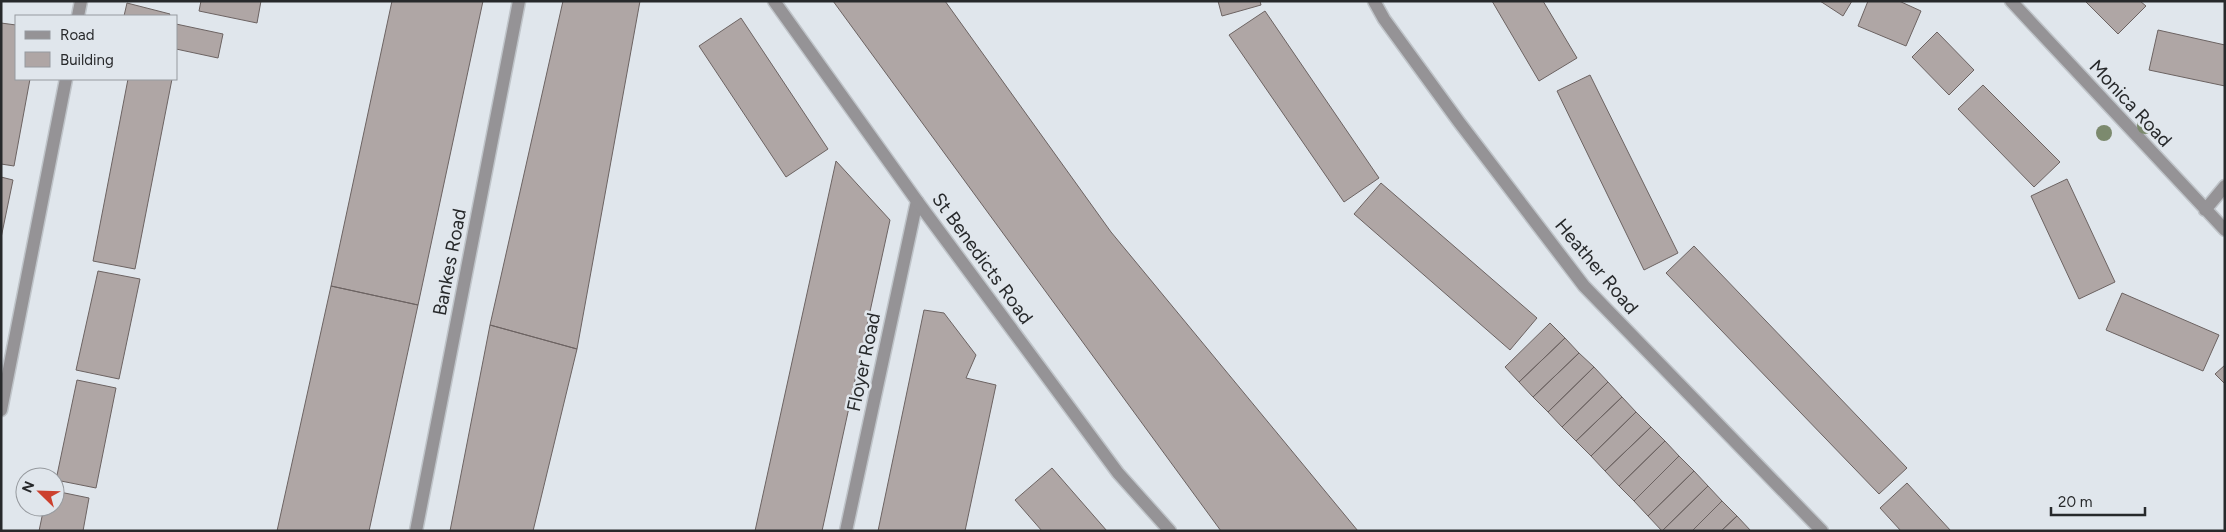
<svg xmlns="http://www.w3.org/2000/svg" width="2226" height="532" font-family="Figtree,sans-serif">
<rect width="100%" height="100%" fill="#e0e6ec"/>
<path fill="#afa6a5" stroke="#6c6362" d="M201,1H261L257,23L199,11Z
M392,1H483L418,305L331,286Z
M563,1H640L577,349L490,325Z
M833,1H945L1111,232L1358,531H1221Z
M1218,1H1260L1261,5L1222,16Z
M1492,1H1543L1577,58L1539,81Z
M1820,1H1852L1843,16Z
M1868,1H1899L1921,11L1906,46L1858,26Z
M2085,1H2140L2146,6L2118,34Z
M127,3L170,14L169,16H124Z
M1265,11L1379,178L1344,202L1229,35Z
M741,18L828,149L786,177L699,46Z
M1,23L16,25V79H30L14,166L1,164Z
M176,24L223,34L218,58L176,49Z
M2158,30L2225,45V86L2149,70Z
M1937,32L1974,70L1949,95L1912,57Z
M1590,75L1678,253L1644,270L1557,91Z
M128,79H172L135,269L93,261Z
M1983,85L2060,162L2034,187L1958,109Z
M836,161L890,220L822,531H755Z
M1,177L13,180L1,238Z
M2067,179L2115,282L2079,299L2031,196Z
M1381,183L1537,318L1510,350L1354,214Z
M1694,246L1907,468L1879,494L1666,273Z
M98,271L140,279L119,379L76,370Z
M331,286L418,305L369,531H277Z
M2122,293L2219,335L2203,371L2106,330Z
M924,310L944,313L976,355L966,378L996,385L965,531H878Z
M1550,323L1565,338L1519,382L1505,367Z
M490,325L577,349L533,531H450Z
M1565,338L1579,353L1533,397L1519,382Z
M1579,353L1594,367L1548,412L1533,397Z
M2225,365V384L2215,374Z
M1594,367L1608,382L1562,427L1548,412Z
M77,380L116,388L96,488L56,480Z
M1608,382L1622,397L1576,441L1562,427Z
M1622,397L1636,412L1591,456L1576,441Z
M1636,412L1651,427L1605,471L1591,456Z
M1651,427L1665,441L1619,486L1605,471Z
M1665,441L1679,456L1634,501L1619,486Z
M1679,456L1694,471L1648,516L1634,501Z
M1052,468L1107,531H1042L1015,500Z
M1694,471L1708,486L1662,531L1648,516Z
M1907,483L1951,531H1901L1880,508Z
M1708,486L1722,501L1692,531H1662Z
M55,491L89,498L83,531H39L44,507H55Z
M1722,501L1737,516L1721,531H1692Z
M1737,516L1751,531H1721Z"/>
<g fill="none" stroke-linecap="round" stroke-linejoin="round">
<defs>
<path id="minor" d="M1374,1L1384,19L1459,122L1584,286L1822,531
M2011,1L2225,230
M78,16L81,1
M2205,210L2225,186
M1,410L66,79
M416,531L519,1
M846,531L917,201"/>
<path id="tertiary" d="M774,1L917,201L1118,473L1170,531"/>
</defs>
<use href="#minor" stroke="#bfc4c9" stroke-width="15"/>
<use href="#tertiary" stroke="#bfc4c9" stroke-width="15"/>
<use href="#minor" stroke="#959396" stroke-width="12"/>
<use href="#tertiary" stroke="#959396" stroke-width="12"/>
</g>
<g fill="#7c8a6e">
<circle cx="2145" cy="126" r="8"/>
<circle cx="2104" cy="133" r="8"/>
</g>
<g text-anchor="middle" stroke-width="5" stroke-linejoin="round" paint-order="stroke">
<g font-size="19" fill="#27292b" stroke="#e0e6ec">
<text transform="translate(2131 103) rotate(47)" y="7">Monica Road</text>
<text transform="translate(983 258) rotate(54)" y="7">St Benedicts Road</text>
<text transform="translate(449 262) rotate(-79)" y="7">Bankes Road</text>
<text transform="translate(1597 266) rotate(50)" y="7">Heather Road</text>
<text transform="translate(863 362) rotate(-78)" y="7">Floyer Road</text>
</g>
</g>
<rect width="2226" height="532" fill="none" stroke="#27292b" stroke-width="5"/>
<rect x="15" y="15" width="162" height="65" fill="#e0e6ec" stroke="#969a9f"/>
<rect x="25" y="31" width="25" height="8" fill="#959396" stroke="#969a9f"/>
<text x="60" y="40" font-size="15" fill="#27292b">Road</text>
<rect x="25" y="52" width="25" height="15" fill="#afa6a5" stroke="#969a9f"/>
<text x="60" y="65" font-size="15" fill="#27292b">Building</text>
<g transform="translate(40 492) rotate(293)"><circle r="24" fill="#e0e6ec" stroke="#969a9f"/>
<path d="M0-4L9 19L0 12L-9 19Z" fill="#cc402e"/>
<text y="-8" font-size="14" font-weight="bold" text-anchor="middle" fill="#27292b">N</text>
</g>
<path d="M2051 507v8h94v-8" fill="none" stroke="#27292b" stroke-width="2.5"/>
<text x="2058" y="507" font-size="15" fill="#27292b" stroke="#e0e6ec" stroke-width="4" paint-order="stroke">20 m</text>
</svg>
